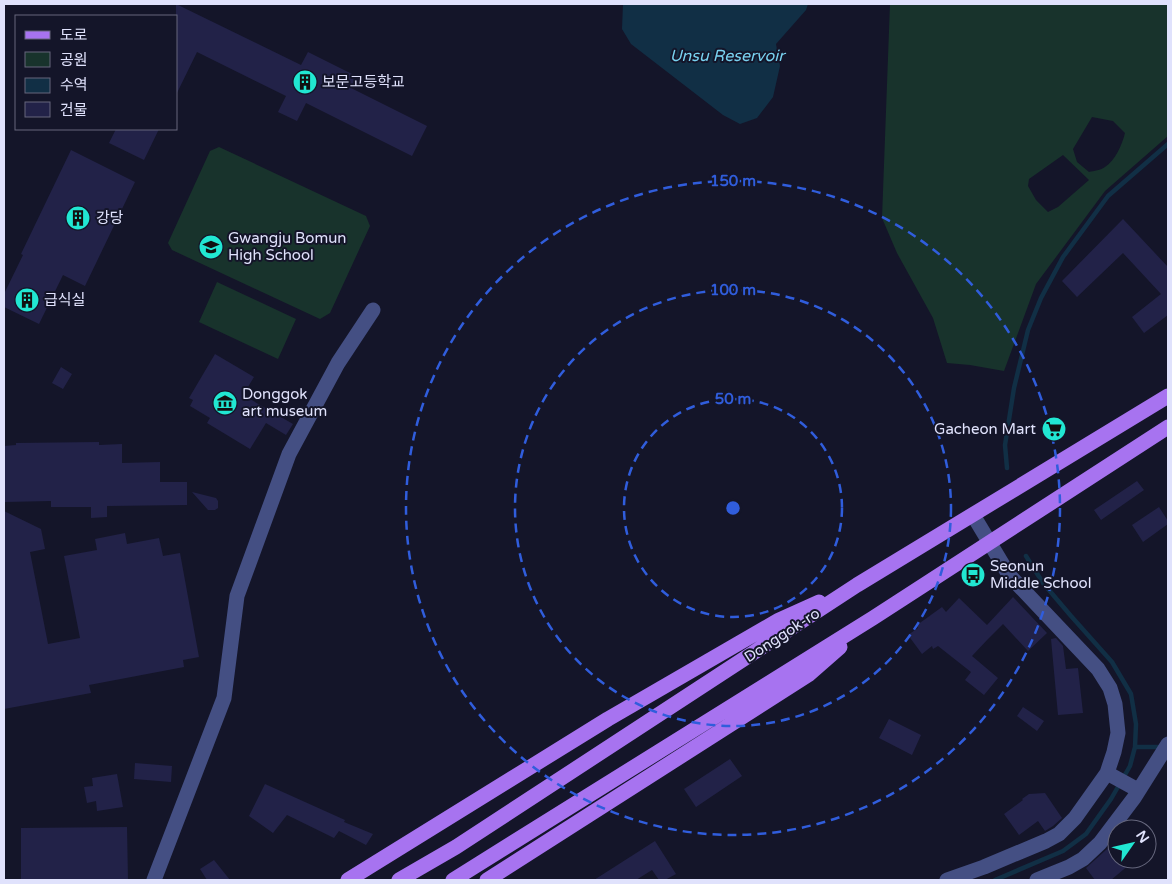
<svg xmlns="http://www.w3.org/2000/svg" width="1172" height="884" font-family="'Varela Round','Noto Sans KR',sans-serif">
<rect width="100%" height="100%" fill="#141529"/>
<path fill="#18332c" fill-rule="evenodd" d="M890,4H1168V136L1105,191L1036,284L1004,371L970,365L947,363L933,318L897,253L882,218ZM1092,117L1113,121L1125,133C1122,145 1115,161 1105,167C1101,170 1094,171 1089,172L1077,162L1073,149ZM1063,155L1089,180L1058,207L1048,212L1036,200L1028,186L1029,179Z
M219,147L366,216L370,226L330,313L320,319L172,250L168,243L210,151Z
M217,282L296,319L278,359L199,322Z"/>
<path fill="#112f45" d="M623,4H808L806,10L776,44L780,66L773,97L757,118L740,124L723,115L631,44L622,29Z"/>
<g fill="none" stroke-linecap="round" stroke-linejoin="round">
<path stroke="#112f45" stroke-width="4.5" d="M1007,468L1005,445L1014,388L1028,330L1041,298L1063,257L1108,196L1168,144
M1135,747H1162
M995,880L1063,851L1086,834L1111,799L1130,766L1135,747L1136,724L1131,694L1112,662L1071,616L1043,583L1026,556"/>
</g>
<path fill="#222248" d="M176,4L301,65L308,52L356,76L351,88L427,126L412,156L306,103L297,121L278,112L286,96L197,52L176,95Z
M116,129H159L144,160L109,143Z
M71,150L135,182L85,286L63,275L39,324L4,307V294L23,255L21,254Z
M1123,219L1168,267V315L1144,333L1132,317L1161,294L1123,253L1077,297L1062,281Z
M215,354L254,377L243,395L293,424L286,435L266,423L250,449L207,423L210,418L190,406L193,400L189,398Z
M61,367L72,374L63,389L52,383Z
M99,442V445L122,444V463L160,462V482H187V505L107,506V517L91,518V507H51V501L4,502V446L16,445V443Z
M1137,481L1144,490L1101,520L1094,510Z
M192,492L216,498L218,501V508L215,510H208Z
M1159,507L1168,521V524L1143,542L1132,525Z
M4,511L41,529L45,549L30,552L48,644L80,638L64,556L97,550L95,539L125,533L127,544L159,538L163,556L180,553L199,657L183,660L184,667L89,685L91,693L4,709Z
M1013,597L1047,633L1028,651L1003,624L988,639L972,656L998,678L984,695L965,680L971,672L938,646L933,649L932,646L922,654L908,635L918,628L917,625L942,607L946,612L959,598L987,625Z
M1056,638L1063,646L1066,669L1078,668L1083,713L1058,715L1051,639Z
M1023,707L1044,721L1037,731L1017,716Z
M889,719L921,735L912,755L879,738Z
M730,759L742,776L696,807L684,789Z
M135,763L172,766L171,782L134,779Z
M117,774L123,807L97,811L96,801L87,803L84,787L93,786L92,778Z
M265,784L345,820L344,822L373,834L366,845L339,831L334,838L287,815L273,833L249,816Z
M1045,793L1062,818L1053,826L1045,831L1038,821L1019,835L1004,814L1023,800L1022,799L1029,794Z
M127,827L128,880H21V828Z
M1117,840V859H1136L1111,880H1095L1086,868Z
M655,841L676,874L665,880H659L652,870L636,880H594Z
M214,860L230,880H207L200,869Z"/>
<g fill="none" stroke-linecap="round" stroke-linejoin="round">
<path stroke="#444f83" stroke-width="15" d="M1107,773L1138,790
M154,880L224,698L237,596L289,454L338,363L373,310
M947,880L984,867L1046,841L1059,834L1075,818L1107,773L1114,752L1118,733L1115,704L1110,688L1098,669L1009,575L973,515
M1037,880L1069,867L1083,859L1100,843L1134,798L1168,744"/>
<path stroke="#a773f0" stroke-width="15" d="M348,880L608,719L779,620L819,602
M399,880L456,847L857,585L1168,396
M453,880L873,618L1168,427
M487,880L808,675L840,647"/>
</g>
<g fill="none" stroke="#305ddc" stroke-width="2.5" stroke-dasharray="9 6">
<circle cx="733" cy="508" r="109"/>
<circle cx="733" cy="508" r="218"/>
<circle cx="733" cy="508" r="327"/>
</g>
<defs>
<symbol id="building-disc" viewBox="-11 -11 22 22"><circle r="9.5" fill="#21e7d2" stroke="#141529"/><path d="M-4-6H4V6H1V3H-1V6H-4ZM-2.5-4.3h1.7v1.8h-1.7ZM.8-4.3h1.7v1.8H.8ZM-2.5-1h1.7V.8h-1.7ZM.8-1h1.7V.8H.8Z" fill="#111"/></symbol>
<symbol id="school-disc" viewBox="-11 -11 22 22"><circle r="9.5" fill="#21e7d2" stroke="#141529"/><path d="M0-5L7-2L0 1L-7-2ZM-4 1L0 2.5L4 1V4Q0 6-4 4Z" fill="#111"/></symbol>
<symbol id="museum-disc" viewBox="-11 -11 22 22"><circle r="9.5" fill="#21e7d2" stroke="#141529"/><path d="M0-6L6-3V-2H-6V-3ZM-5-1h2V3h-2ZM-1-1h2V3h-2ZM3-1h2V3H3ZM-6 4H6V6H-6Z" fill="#111"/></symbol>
<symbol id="supermarket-disc" viewBox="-11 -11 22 22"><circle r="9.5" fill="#21e7d2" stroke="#141529"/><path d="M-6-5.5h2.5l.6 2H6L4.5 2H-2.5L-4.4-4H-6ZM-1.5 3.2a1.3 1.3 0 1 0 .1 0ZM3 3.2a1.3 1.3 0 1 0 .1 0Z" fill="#111"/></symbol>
<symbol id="bus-disc" viewBox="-11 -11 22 22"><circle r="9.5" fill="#21e7d2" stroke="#141529"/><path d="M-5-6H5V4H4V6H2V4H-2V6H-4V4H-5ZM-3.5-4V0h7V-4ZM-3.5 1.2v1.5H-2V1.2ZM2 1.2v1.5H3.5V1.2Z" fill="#111"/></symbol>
</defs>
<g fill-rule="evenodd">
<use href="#building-disc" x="291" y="68" width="28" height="28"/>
<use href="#building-disc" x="64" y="204" width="28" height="28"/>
<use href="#school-disc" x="197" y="233" width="28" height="28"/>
<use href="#building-disc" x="13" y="286" width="28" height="28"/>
<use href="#museum-disc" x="211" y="389" width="28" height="28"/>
<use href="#supermarket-disc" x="1040" y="415" width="28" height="28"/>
<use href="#bus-disc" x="959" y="561" width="28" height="28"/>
</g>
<g text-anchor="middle" stroke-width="4" stroke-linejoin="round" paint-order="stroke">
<g font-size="15" fill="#e0e2fc" stroke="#141529" text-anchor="start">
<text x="322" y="87">보문고등학교</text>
<text x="96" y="223">강당</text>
<text x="228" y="243">Gwangju Bomun<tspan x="228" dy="17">High School</tspan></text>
<text x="44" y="305">급식실</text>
<text x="242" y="399">Donggok<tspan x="242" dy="17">art museum</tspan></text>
<text x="1036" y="434" text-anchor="end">Gacheon Mart</text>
<text x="990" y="571">Seonun<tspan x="990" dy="17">Middle School</tspan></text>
</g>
<g font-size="15" fill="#e0e2fc" stroke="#141529">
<text transform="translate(782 635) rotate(-33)" y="5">Donggok-ro</text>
</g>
<g font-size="16" font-style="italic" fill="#79d2f0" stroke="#141529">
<text x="727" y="61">Unsu Reservoir</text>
</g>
</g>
<circle cx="733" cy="508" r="8" fill="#305ddc" stroke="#141529" stroke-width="2.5"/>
<g font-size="15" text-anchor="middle" font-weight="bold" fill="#305ddc" stroke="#141529" stroke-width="4" stroke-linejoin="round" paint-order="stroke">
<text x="733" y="186">150 m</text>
<text x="733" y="295">100 m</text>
<text x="733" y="404">50 m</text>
</g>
<rect width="1172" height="884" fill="none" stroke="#e0e2fc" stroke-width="10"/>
<rect x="15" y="15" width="162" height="115" fill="#141529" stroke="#66677d"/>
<rect x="25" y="31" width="25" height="8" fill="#a773f0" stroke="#66677d"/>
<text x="60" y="40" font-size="15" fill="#e0e2fc">도로</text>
<rect x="25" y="52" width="25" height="15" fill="#18332c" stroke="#66677d"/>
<text x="60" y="65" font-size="15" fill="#e0e2fc">공원</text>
<rect x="25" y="78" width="25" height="15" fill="#112f45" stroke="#66677d"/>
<text x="60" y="90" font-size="15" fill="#e0e2fc">수역</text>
<rect x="25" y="102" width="25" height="15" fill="#222248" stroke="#66677d"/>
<text x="60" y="115" font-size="15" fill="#e0e2fc">건물</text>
<g transform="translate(1132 844) rotate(56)"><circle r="24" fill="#141529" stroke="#66677d"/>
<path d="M0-4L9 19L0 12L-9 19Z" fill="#21e7d2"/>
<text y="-8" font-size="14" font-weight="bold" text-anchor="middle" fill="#e0e2fc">N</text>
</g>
</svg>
